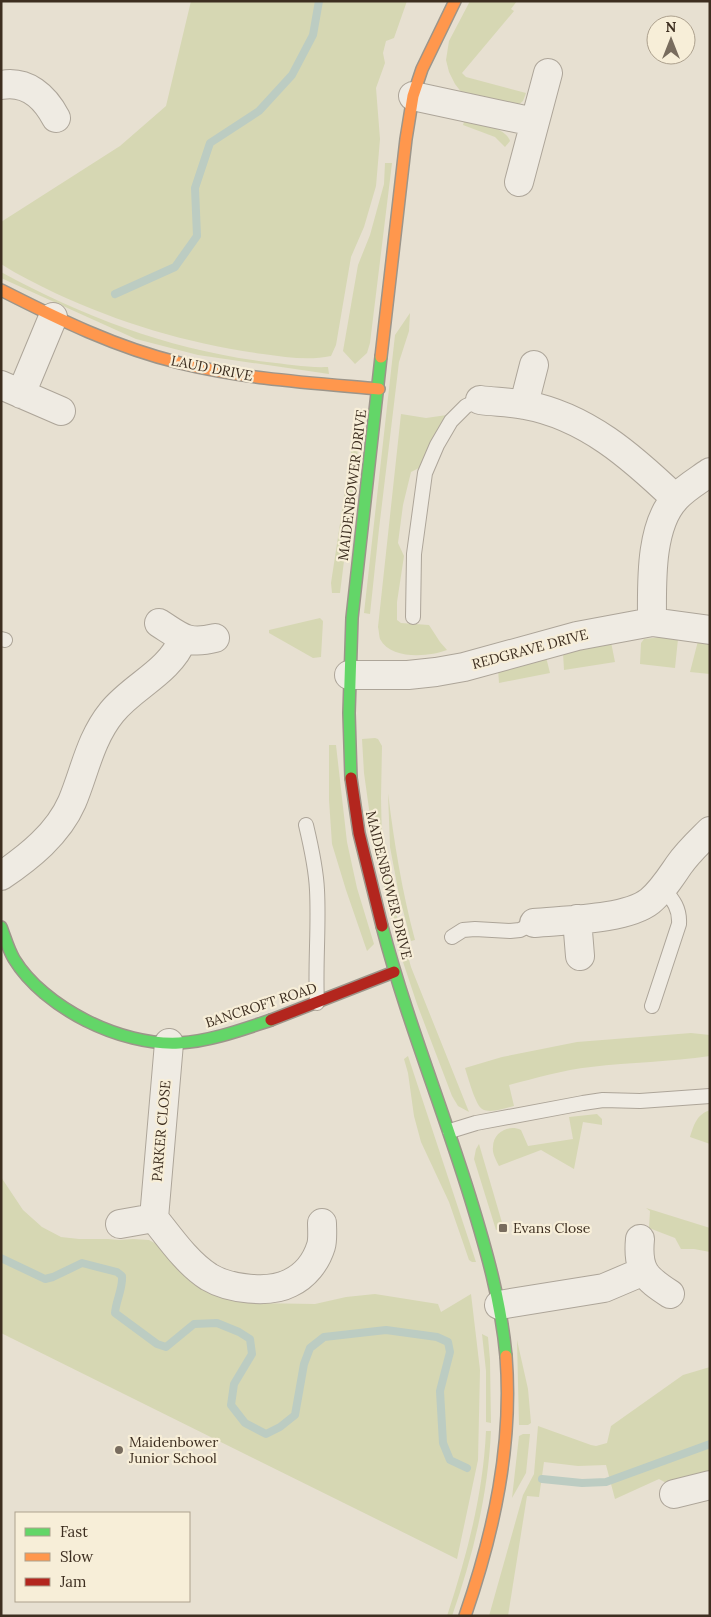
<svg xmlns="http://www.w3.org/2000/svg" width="711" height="1617" font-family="Lora,serif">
<rect width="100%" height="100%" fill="#e7e0d1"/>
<path fill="#d6d7b3" d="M191,1H407L394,38L386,41L383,53L385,63L376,88L380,139L376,186L364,227L351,257L336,345L331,356C308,361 286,357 263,354C190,344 122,324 55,293C37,284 18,275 1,264V222L120,146L166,106Z
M470,1H517L511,9L514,11L462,73L466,77L526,93L523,101L517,106L462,93L455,84L449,72L446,60L449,41Z
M465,118C476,122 507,128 510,141L505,147L495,137L463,125Z
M385,163H392L370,343L367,353L355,364L343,351L358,265L370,235L384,184Z
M1,272C86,318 171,350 267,362C287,364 308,368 328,367L329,374L198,355L136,339L1,278Z
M410,313L409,331L399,362L379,529L370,614L364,613L395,335Z
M401,414L426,418L447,415L449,417L421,467L411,472L403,505L398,543L404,556L397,602V620L401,623L429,625L440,642L447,650C429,657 391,660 380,639C379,636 379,631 378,627Z
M353,439L359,441L340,593H332L331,583Z
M320,618L323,621L321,657L313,658L269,633V630Z
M662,637L678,639L675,668L640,664L641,643L644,639Z
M698,641L710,643V674L690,672Z
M611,642L615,662L564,670L563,653Z
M546,657L550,673L499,683L498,669Z
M375,738L378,739L382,746L381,798L382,844L394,906L411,967L469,1112L458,1106L452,1096L417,1004L399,950L374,845L364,773L362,739Z
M329,745H336L347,842L357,888L374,944L367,951L346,890L332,844L329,800Z
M388,793C394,842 402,891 415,940L411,941L399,895L390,847Z
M691,1033L710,1035V1056C670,1062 631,1062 591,1067C563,1070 536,1078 509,1085L514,1106C505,1108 491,1114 482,1109C475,1104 468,1077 465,1068L502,1057L577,1042Z
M408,1056L476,1262H472L469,1260L449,1202L421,1142L414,1116L408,1073L404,1059Z
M710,1110V1144L690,1137C694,1125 696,1115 710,1110Z
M597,1114L602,1119V1125L583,1122L574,1169L541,1150L499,1166C496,1160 492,1153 493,1147C493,1132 509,1124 521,1130L528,1146L573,1139L569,1117Z
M479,1144L503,1226L496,1230L474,1159L476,1149Z
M1,1177L23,1210L42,1227L61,1237L79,1239H108L119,1240L133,1239L149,1240L164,1248L177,1269L197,1286L217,1295L252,1303L315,1304L346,1297L375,1294L438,1304L441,1312L471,1294L480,1370L478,1460L457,1559L1,1333Z
M646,1208L710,1228V1252L694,1249H681L675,1238L649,1228L650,1211Z
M482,1334L488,1337L490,1360L491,1423L486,1422V1371Z
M517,1340L528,1389L531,1423L528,1425H519Z
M710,1367V1474L670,1485L659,1479L615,1499L606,1465L578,1466L544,1462L539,1497L527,1496L508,1616H489L523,1495L534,1474L538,1426L591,1445L596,1446L607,1443L611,1426L683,1375Z
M486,1431H491C488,1495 473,1556 452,1616H447C467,1555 483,1495 486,1431Z
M523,1434H530L526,1473L512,1498L519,1436Z"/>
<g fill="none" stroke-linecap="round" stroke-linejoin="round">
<path stroke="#bcccc2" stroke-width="8" d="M115,294L175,267L197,236L195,188L210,143L259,111L292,75L313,35L319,1
M1,1258L45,1279L53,1277L82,1263L117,1272L122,1276C123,1289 116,1300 115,1313L157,1344L166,1347L194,1324L217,1323L239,1332L250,1339L252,1354L234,1384L231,1405L245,1423L266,1434L280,1427L295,1415L304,1364L310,1348L324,1337L386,1330L437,1337L448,1342L450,1352L440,1391L443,1443L450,1460L467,1468
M542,1479L582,1483L606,1482L710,1444"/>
<defs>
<path id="lane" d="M413,617L414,554L425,473L437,445L451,421L466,406L480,400
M1,639L5,640
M306,825C311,846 316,868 317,890C319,928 315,965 317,1003
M452,937L463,930L475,929L510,931L520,930L534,923
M652,1006L679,924C680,908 673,900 663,888
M450,1131L476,1123L583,1103L603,1100L640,1101L710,1096"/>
<path id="street" d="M1,85C27,80 45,97 56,118
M413,96L534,122
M519,182L548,73
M1,385L61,411
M21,394L53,317
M480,400C495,402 511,402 525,405C586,416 632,457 675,498
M524,404L534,365
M652,622C652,586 649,526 676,498C685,488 699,480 710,472
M159,623C181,637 187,645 215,638
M349,675H408L436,672L464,667L577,636L652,622L710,630
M1,876C29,857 58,834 72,802C85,771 90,739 112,712C134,685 169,673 183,639
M577,919L580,956
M534,923C564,920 626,920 650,901C662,891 670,878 679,865C688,852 699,842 710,831
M154,1218L169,1043
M120,1224L154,1218C170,1238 187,1263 209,1277C229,1289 269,1294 290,1283C305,1276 316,1262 321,1246C323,1239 322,1230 322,1223
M640,1239C637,1270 645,1278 670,1294
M499,1305L604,1288L644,1271
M674,1494L710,1485"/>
<path id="fast" d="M351,778L349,713L352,618L381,357
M382,926C406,1018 442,1106 470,1197C486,1249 501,1301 506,1356
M1,927C5,937 8,949 14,959C44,1008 121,1046 179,1043C211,1041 241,1030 271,1020"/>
<path id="slow" d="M1,290C58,319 117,348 180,363C245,379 312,383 379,389
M381,357L406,139L413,96L422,69L455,1
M465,1616C494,1532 513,1445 506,1356"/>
<path id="jam" d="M351,778L359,833L382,926
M271,1020L394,972"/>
</defs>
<use href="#lane" stroke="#ada599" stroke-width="16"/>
<use href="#street" stroke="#ada599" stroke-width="30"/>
<use href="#fast" stroke="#9c958a" stroke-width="14"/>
<use href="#slow" stroke="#9c958a" stroke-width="14"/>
<use href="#jam" stroke="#9c958a" stroke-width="14"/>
<use href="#lane" stroke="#efebe3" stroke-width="14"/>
<use href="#street" stroke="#efebe3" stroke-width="28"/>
<use href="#fast" stroke="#63d668" stroke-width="11"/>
<use href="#slow" stroke="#ff974d" stroke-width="11"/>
<use href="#jam" stroke="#b3261e" stroke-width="11"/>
</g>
<g fill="#786c5e" stroke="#f7eed8" stroke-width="2">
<rect x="498" y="1223" width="10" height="10" rx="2.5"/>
<circle cx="119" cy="1450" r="5"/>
</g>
<g text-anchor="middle" stroke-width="4.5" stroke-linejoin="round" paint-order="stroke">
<g font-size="14" fill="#3d2e20" stroke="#f7eed8">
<text transform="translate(212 368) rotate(11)" y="5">LAUD DRIVE</text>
<text transform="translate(352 485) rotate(-83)" y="5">MAIDENBOWER DRIVE</text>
<text transform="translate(530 649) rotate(-15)" y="5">REDGRAVE DRIVE</text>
<text transform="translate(389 885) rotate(76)" y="5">MAIDENBOWER DRIVE</text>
<text transform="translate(261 1005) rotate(-18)" y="5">BANCROFT ROAD</text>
<text transform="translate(161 1131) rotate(-85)" y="5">PARKER CLOSE</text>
</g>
<g font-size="14" fill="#3d2e20" stroke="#f7eed8" text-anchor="start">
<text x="513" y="1233">Evans Close</text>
<text x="129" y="1447">Maidenbower<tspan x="129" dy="16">Junior School</tspan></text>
</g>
</g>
<rect width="711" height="1617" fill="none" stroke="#3d2e20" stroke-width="5"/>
<rect x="15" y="1512" width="175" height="90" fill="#f7eed8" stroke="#ada18e"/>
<rect x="25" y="1528" width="25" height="8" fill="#63d668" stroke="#ada18e"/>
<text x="60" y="1537" font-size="15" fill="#3d2e20">Fast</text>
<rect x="25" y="1553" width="25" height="8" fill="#ff974d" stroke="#ada18e"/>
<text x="60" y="1562" font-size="15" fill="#3d2e20">Slow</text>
<rect x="25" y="1578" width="25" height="8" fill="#b3261e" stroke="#ada18e"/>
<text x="60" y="1587" font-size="15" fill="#3d2e20">Jam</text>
<g transform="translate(671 40)"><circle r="24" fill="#f7eed8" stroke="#ada18e"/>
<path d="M0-4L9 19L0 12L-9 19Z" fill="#786c5e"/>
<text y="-8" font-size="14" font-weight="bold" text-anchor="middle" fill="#3d2e20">N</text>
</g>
</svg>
